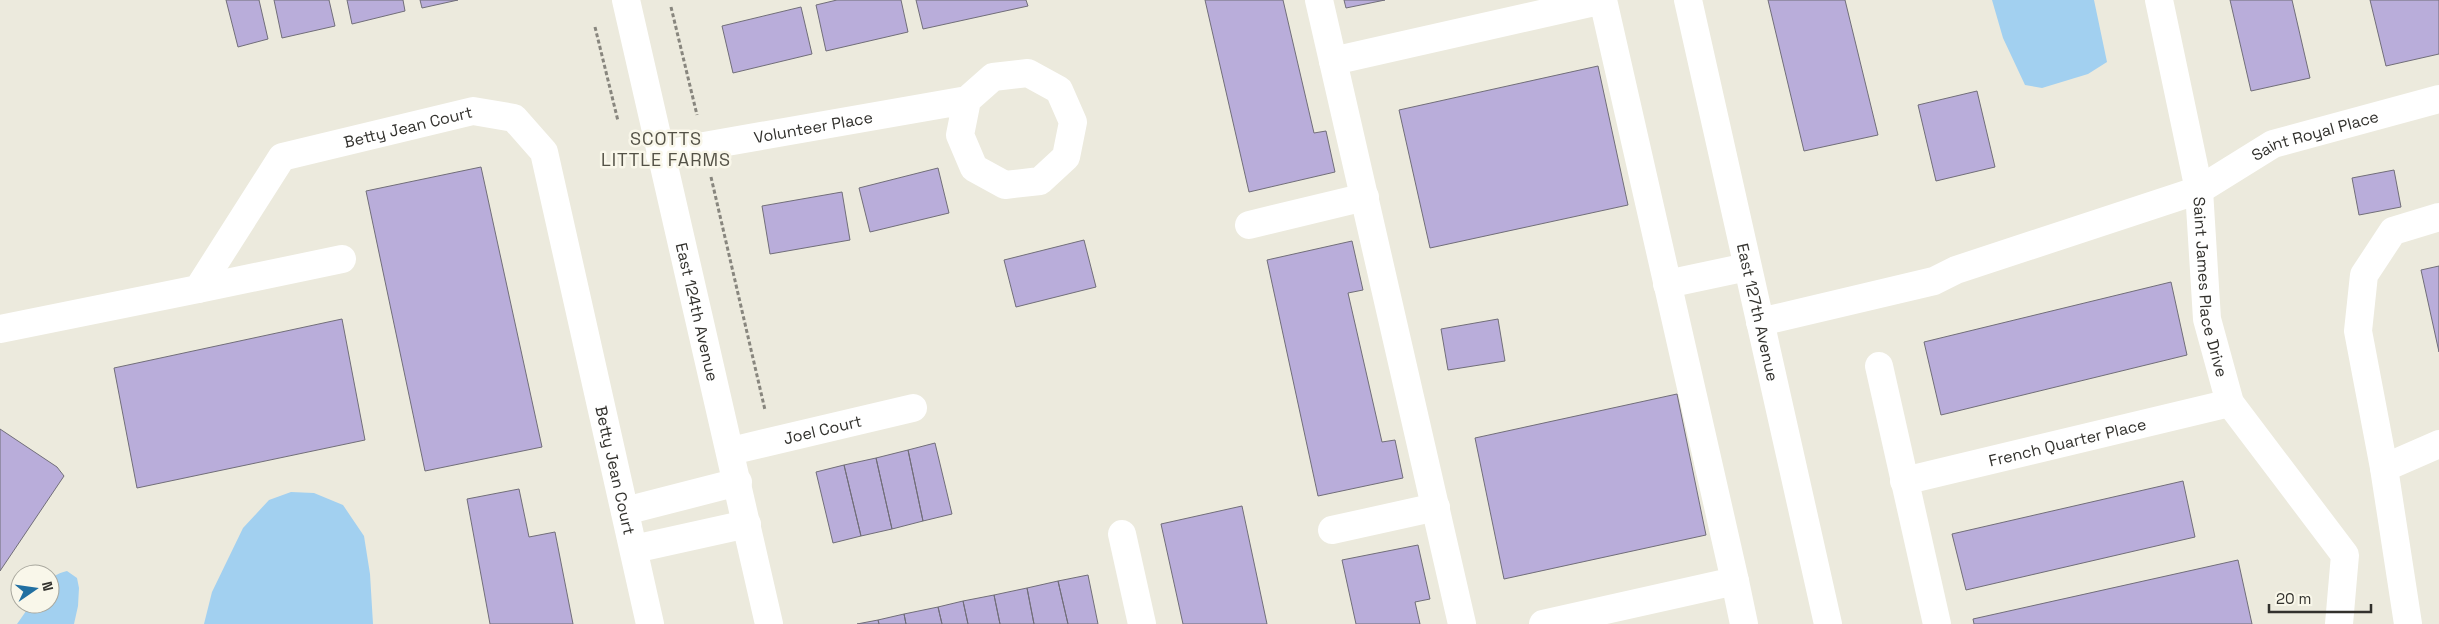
<svg xmlns="http://www.w3.org/2000/svg" width="2439" height="624" font-family="'Space Grotesk',sans-serif">
<rect width="100%" height="100%" fill="#eceadd"/>
<path fill="#a2d0f0" d="M1992,0H2094L2107,62L2088,74L2042,88L2025,85L2003,38Z
M291,492L314,493L343,505L364,536L370,574L373,624H204L212,592L243,528L269,500Z
M67,571L77,578L79,588L78,606L74,624H17L31,604H50C50,583 45,577 67,571Z"/>
<path fill="#b9adda" stroke="#716e79" d="M226,0H259L268,39L238,47Z
M274,0H329L335,26L282,38Z
M347,0H403L405,11L352,24Z
M420,0H458L422,8Z
M837,0H901L908,32L826,51L816,5Z
M916,0H1026L1028,6L923,29Z
M1205,0H1283L1314,133L1326,131L1335,172L1249,192Z
M1344,0H1385L1346,8Z
M1768,0H1845L1878,135L1804,151Z
M2230,0H2292L2310,78L2251,91Z
M2370,0H2439V54L2386,66Z
M801,7L812,54L733,73L722,26Z
M1598,66L1628,205L1430,248L1399,110Z
M1977,91L1995,167L1936,181L1918,105Z
M481,167L542,447L425,471L366,191Z
M938,168L949,213L870,232L859,188Z
M2394,170L2401,207L2359,215L2352,178Z
M842,192L850,240L770,254L762,206Z
M1084,240L1096,287L1016,307L1004,260Z
M1352,241L1363,290L1348,293L1382,442L1395,440L1403,478L1318,496L1267,260Z
M2439,266V352L2421,270Z
M2171,282L2187,355L1941,415L1924,342Z
M342,319L365,440L137,488L114,368Z
M1498,319L1505,361L1448,370L1441,329Z
M1677,394L1706,535L1504,579L1475,438Z
M0,429L57,467L64,476L0,571Z
M935,443L952,514L923,521L908,450Z
M908,450L923,521L892,529L876,458Z
M876,458L892,529L861,536L844,465Z
M844,465L861,536L833,543L816,472Z
M2183,481L2195,537L1966,590L1952,534Z
M519,489L529,537L555,532L573,624H490L467,499Z
M1242,506L1267,624H1183L1161,524Z
M1418,545L1430,599L1415,602L1420,624H1356L1342,560Z
M2238,560L2252,624H1974L1973,619Z
M1088,575L1098,624H1068L1058,581Z
M1058,581L1068,624H1034L1027,588Z
M1027,588L1034,624H1000L994,595Z
M994,595L1000,624H968L963,601Z
M963,601L968,624H942L938,607Z
M938,607L942,624H906L904,614Z
M904,614L906,624H879L878,620Z
M878,620L879,624H857Z"/>
<g fill="none" stroke-linecap="round" stroke-linejoin="round">
<path stroke="#88867e" stroke-width="3" stroke-dasharray="4 2.5" stroke-linecap="butt" d="M671,7L697,115
M595,27L618,121
M711,177L765,410"/>
<g stroke="#fff" stroke-width="28">
<path id="s1" d="M626,0C672,208 723,416 769,624"/>
<path d="M1319,0L1333,61"/>
<path id="s2" d="M1688,0L1828,624"/>
<path id="s3" d="M2159,0L2199,190L2207,319L2230,403L2345,555L2339,624"/>
<path id="s4" d="M660,156L704,146L967,100L993,77L1028,73L1059,90L1073,122L1066,157L1040,181L1005,185L974,168L960,135L967,100"/>
<path d="M1249,225L1365,197"/>
<path d="M1667,284L1747,267"/>
<path d="M198,289L342,259"/>
<path id="s5" d="M1760,322L1934,281L1956,270L2199,190L2273,144L2439,99"/>
<path id="s6" d="M0,329L198,289L282,157L473,111L514,118L544,152L650,624"/>
<path d="M1879,366L1937,624"/>
<path id="s7" d="M731,451L913,408"/>
<path d="M2384,468L2358,331L2364,275L2393,231L2439,217"/>
<path id="s8" d="M1904,481L2230,403"/>
<path d="M625,511L738,482"/>
<path d="M1332,530L1436,507"/>
<path d="M1122,534L1142,624"/>
<path d="M634,549L747,524"/>
<path d="M1735,581L1744,624"/>
<path d="M1462,624L1333,61L1603,0L1735,581L1543,624"/>
<path d="M2408,624L2384,468L2439,444"/>
</g>
</g>
<g text-anchor="middle" stroke-width="5" stroke-linejoin="round" paint-order="stroke">
<g font-size="16" fill="#32312d" stroke="#f9f7ea">
<text dy="6" stroke="none"><textPath href="#s4" startOffset="156">Volunteer Place</textPath></text>
<text dy="6" stroke="none"><textPath href="#s6" startOffset="488">Betty Jean Court</textPath></text>
<text dy="6" stroke="none"><textPath href="#s5" startOffset="589">Saint Royal Place</textPath></text>
<text dy="6" stroke="none"><textPath href="#s3" startOffset="292">Saint James Place Drive</textPath></text>
<text dy="6" stroke="none"><textPath href="#s1" startOffset="320">East 124th Avenue</textPath></text>
<text dy="6" stroke="none"><textPath href="#s2" startOffset="320">East 127th Avenue</textPath></text>
<text dy="6" stroke="none"><textPath href="#s7" startOffset="94">Joel Court</textPath></text>
<text dy="6" stroke="none"><textPath href="#s8" startOffset="168">French Quarter Place</textPath></text>
<text dy="6" stroke="none"><textPath href="#s6" startOffset="968">Betty Jean Court</textPath></text>
</g>
<g font-size="18" letter-spacing="1" fill="#545247" stroke="#f9f7ea">
<text x="666" y="145">SCOTTS<tspan x="666" dy="21">LITTLE FARMS</tspan></text>
</g>
</g>
<g transform="translate(35 589) rotate(77)"><circle r="24" fill="#f9f7ea" stroke="#a9a89e"/>
<path d="M0-4L9 19L0 12L-9 19Z" fill="#216fa1"/>
<text y="-8" font-size="14" font-weight="bold" text-anchor="middle" fill="#32312d">N</text>
</g>
<path d="M2269 604v8h102v-8" fill="none" stroke="#32312d" stroke-width="2.5"/>
<text x="2276" y="604" font-size="15" fill="#32312d" stroke="#f9f7ea" stroke-width="4" paint-order="stroke">20 m</text>
</svg>
